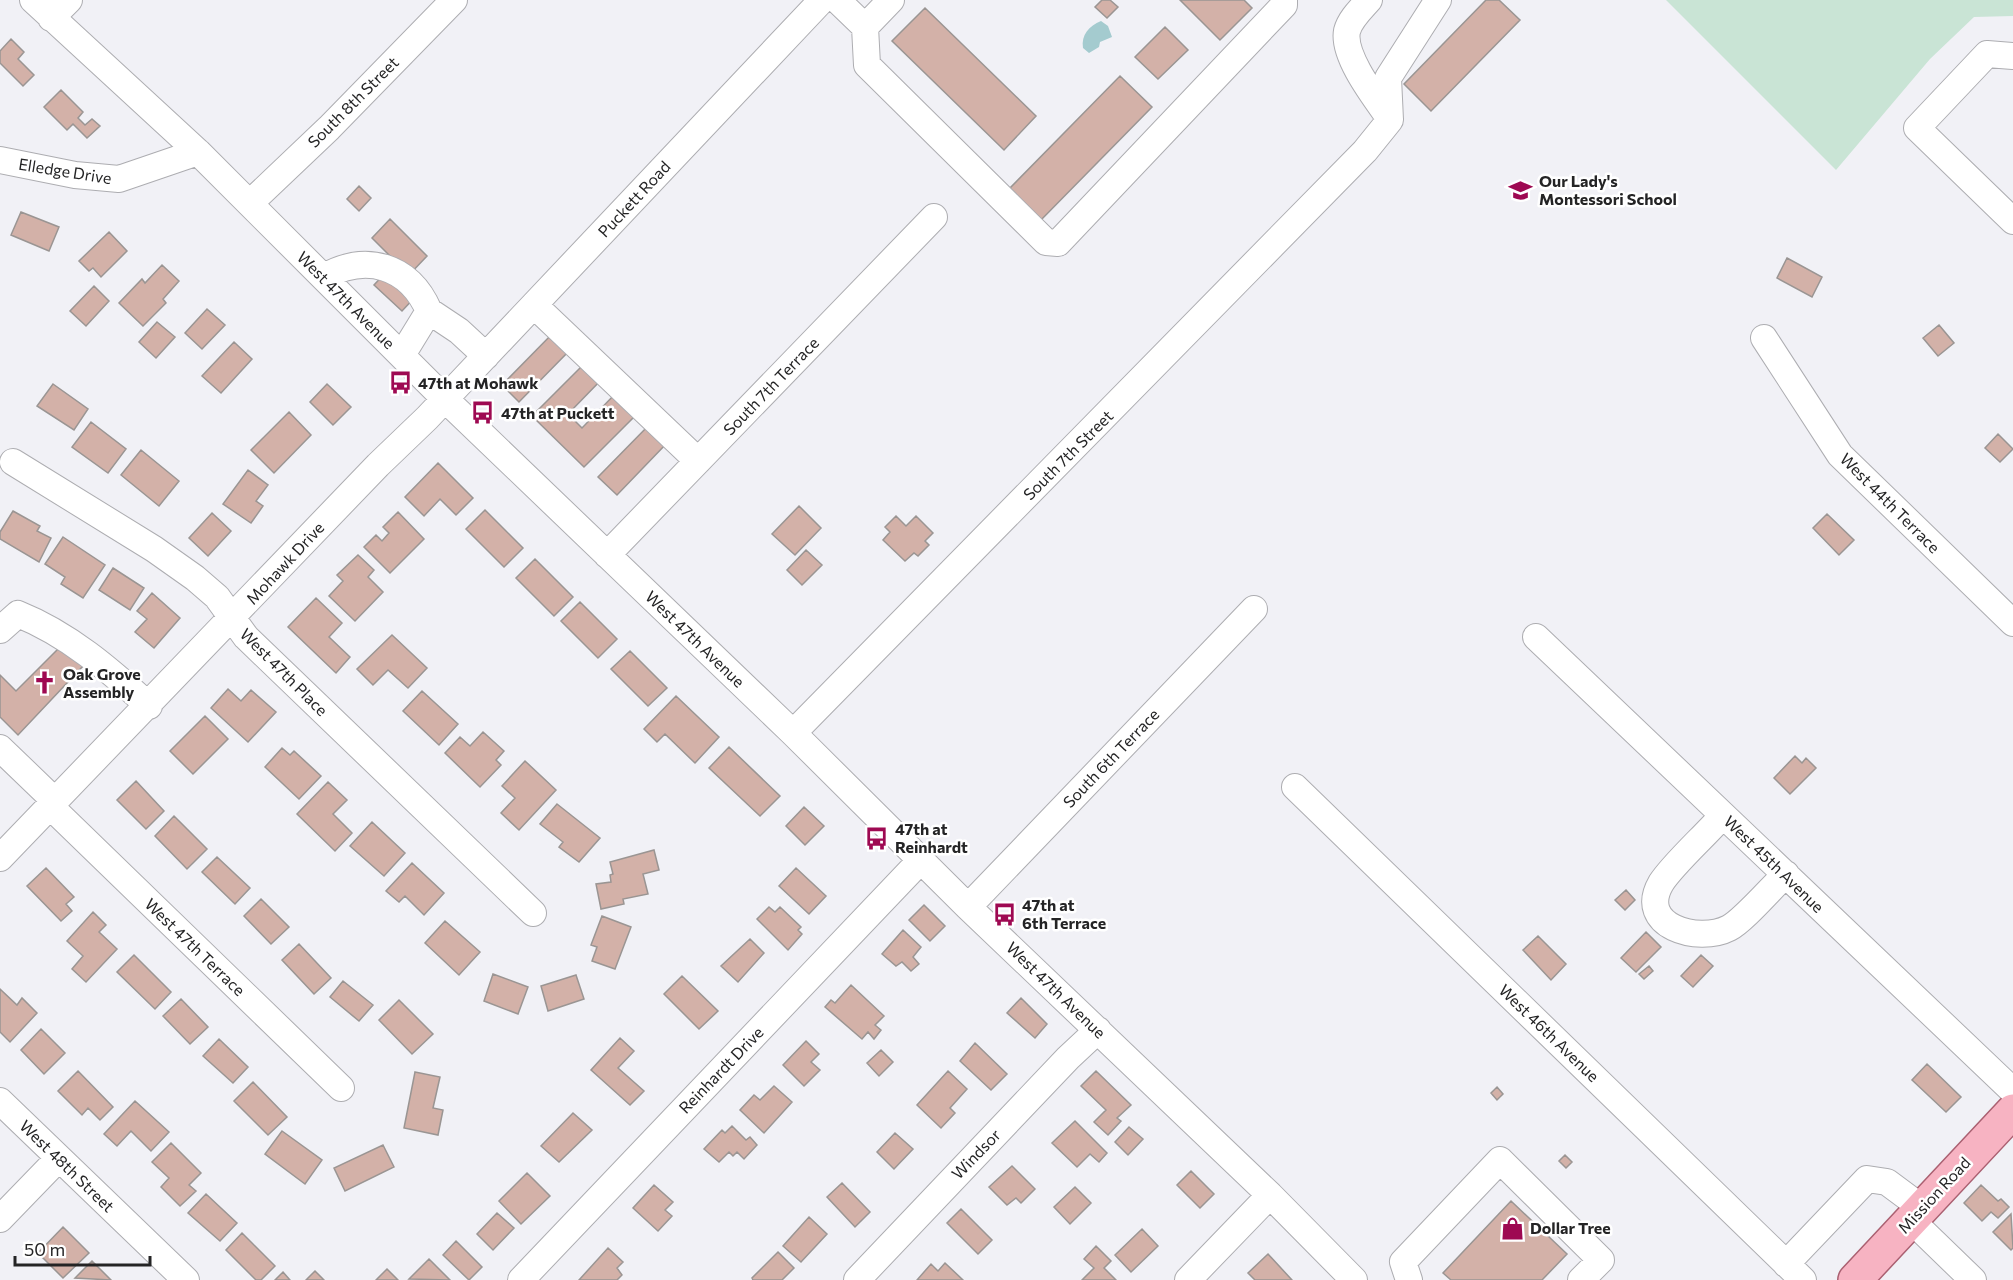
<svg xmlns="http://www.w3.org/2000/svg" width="2013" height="1280" font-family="Commissioner,sans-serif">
<rect width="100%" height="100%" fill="#f1f1f6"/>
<path fill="#c9e4d5" d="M1666,0H2013V16L1974,17L1930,59L1836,170Z"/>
<path fill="#a4cbcf" d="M1101,21L1108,26L1112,37L1100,42L1099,47L1089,53L1083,48C1081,35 1089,26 1101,21Z"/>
<path fill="#d3b1a8" stroke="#9a9593" stroke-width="1.5" d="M1102,0H1110L1118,7L1107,18L1095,7Z
M1180,0H1244L1252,8L1220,40Z
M1486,0H1499L1520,20L1431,111L1404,84Z
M925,8L1036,116L1004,150L892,41Z
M1165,27L1188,50L1158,79L1135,57Z
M11,39L24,52L18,59L34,75L23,86L0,63V51Z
M1120,76L1152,107L1041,220L1009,189Z
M61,90L83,112L78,118L85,125L92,119L100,126L87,138L73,124L67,130L44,107Z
M359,186L371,198L359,211L347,199Z
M21,212L59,227L49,251L11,235Z
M390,219L427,256L409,275L372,238Z
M109,232L127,251L101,277L93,268L89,271L79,261Z
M1787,258L1822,277L1812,297L1777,278Z
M162,265L179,281L163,299L166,303L143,326L119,303L142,279L145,283Z
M388,270L416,296L402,311L374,285Z
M94,286L109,301L86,326L70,311Z
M207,309L225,325L202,349L185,333Z
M157,322L175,337L156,358L139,342Z
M1939,325L1954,343L1938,356L1923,338Z
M554,332L571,349L519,402L502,385Z
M234,342L252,359L221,393L202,376Z
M585,363L602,379L568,414L582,428L616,393L637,414L584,467L532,416Z
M53,384L88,409L74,430L37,406Z
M327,384L351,407L333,425L310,402Z
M289,412L311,435L274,473L251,450Z
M91,422L126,449L108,473L72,447Z
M649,425L667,443L617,495L598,477Z
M1998,434L2013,449L2000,462L1985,448Z
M141,450L179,481L159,506L121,475Z
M438,463L473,498L456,515L440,499L424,516L405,497Z
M248,470L268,485L256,501L263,506L251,523L223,504Z
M799,506L821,528L795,555L772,534Z
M485,510L523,548L504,567L466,529Z
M13,511L40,526L37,531L51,538L39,562L0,539V532Z
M398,512L424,539L390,573L364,547L376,535L382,541L389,533L383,527Z
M212,513L231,531L208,556L189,538Z
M1827,514L1854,540L1839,555L1813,528Z
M896,516L906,526L916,516L933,533L925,541L929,545L918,556L914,553L905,561L883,540L890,532L885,527Z
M63,537L105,565L83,598L61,584L65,577L45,564Z
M806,550L822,565L802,585L787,570Z
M358,555L374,570L368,577L383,592L355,621L329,596L343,581L337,575Z
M535,559L573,597L554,616L516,578Z
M113,568L144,588L130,610L99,590Z
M152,593L180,618L154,648L135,632L147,619L137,611Z
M316,598L342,623L329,637L350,657L336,673L288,627Z
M580,602L617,639L598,658L561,621Z
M392,635L427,668L408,688L388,670L373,685L357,669Z
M63,644L84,665L18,735L0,717V675L16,691Z
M630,651L667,688L648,706L611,669Z
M228,689L241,701L251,690L276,712L248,742L211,708Z
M422,691L458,724L439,745L403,711Z
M676,696L719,737L695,763L665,734L657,742L644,729Z
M205,716L228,739L193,774L170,751Z
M483,732L504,751L496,760L501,765L480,787L445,753L460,737L470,746Z
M729,747L780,796L760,816L709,768Z
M282,748L290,755L294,751L321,776L299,799L265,767Z
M1795,756L1802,763L1806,758L1816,768L1790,794L1774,778Z
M525,761L556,790L519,830L501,813L515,798L502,786Z
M136,781L164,811L146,829L117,800Z
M328,782L347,800L333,814L352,833L335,851L297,814Z
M557,804L600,838L579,862L559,847L563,842L540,824Z
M804,807L824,826L805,845L786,826Z
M174,816L207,849L187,869L155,836Z
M372,822L405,853L384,876L350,846Z
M654,850L659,870L643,874L648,894L623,899L624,904L601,909L596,884L611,882L610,875L613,874L610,862Z
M217,857L250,888L235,904L202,872Z
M412,863L444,893L424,915L405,896L399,902L386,891Z
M46,868L74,897L66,904L72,911L61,921L27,886Z
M796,868L826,896L809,914L779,886Z
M1626,890L1635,900L1625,910L1615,900Z
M261,899L289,927L271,944L244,916Z
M924,905L945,926L930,941L909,920Z
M769,907L775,912L780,907L801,927L798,930L802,934L788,950L757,919Z
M93,912L106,925L99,932L117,949L86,982L72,969L83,956L67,941Z
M602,916L631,927L615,969L592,961L597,947L591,945Z
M445,921L480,952L459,975L425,943Z
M903,930L921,947L913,957L919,964L911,971L902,962L896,966L882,954Z
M1646,932L1661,947L1636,972L1621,958Z
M1538,936L1566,964L1551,980L1523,950Z
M750,939L764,953L738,982L721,966Z
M299,944L331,978L314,994L282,960Z
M134,955L171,992L155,1009L117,972Z
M1701,955L1713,966L1693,987L1681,976Z
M1649,966L1653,971L1644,979L1639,974Z
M493,974L528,987L518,1014L484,1001Z
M576,975L584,999L548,1011L541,986Z
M682,976L718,1011L699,1029L664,994Z
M343,981L373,1005L359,1021L330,997Z
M851,985L884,1016L875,1025L881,1030L874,1039L868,1032L862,1039L825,1007L831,1000L835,1003Z
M0,989L17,1005L22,998L37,1013L10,1042L0,1032Z
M1021,998L1047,1024L1035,1038L1007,1013Z
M181,999L208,1027L190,1044L163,1016Z
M399,1000L433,1034L412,1054L379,1020Z
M41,1029L65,1053L44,1074L21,1050Z
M620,1038L634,1051L618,1068L644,1091L630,1105L591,1070Z
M219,1039L248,1067L233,1083L203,1056Z
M806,1041L819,1054L811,1062L820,1070L804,1086L783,1065Z
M975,1043L1007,1074L991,1090L960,1061Z
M881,1050L893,1062L879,1076L867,1063Z
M1927,1064L1961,1097L1946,1112L1912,1080Z
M78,1071L113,1107L100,1120L88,1108L82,1115L58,1091Z
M948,1071L967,1089L950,1108L955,1113L941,1128L917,1105Z
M1096,1071L1131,1105L1117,1118L1121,1121L1108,1135L1094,1122L1106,1110L1081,1086Z
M415,1072L440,1077L433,1108L443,1110L438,1135L404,1128Z
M253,1082L287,1117L268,1135L234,1101Z
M774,1086L792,1102L764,1133L740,1110L754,1095L760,1100Z
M1497,1087L1503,1094L1497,1100L1491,1093Z
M135,1101L169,1132L151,1151L131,1131L117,1146L104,1134Z
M573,1113L592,1130L559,1162L541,1146Z
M1075,1121L1107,1153L1099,1162L1090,1154L1077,1167L1052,1143Z
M732,1126L746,1140L750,1137L757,1145L744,1159L737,1152L733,1156L729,1152L719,1162L704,1149L722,1130L725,1133Z
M1129,1127L1143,1139L1128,1155L1115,1142Z
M282,1131L322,1160L305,1184L265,1154Z
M895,1133L913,1149L894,1169L877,1152Z
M171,1143L201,1173L189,1185L196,1191L180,1206L161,1187L169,1178L152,1162Z
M383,1145L394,1167L345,1191L334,1168Z
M1565,1155L1572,1162L1566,1168L1559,1161Z
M1012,1166L1035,1189L1021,1203L1016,1198L1007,1205L989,1187Z
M1191,1171L1214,1194L1200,1208L1177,1185Z
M527,1173L550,1196L521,1224L499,1201Z
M842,1183L870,1212L855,1227L827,1197Z
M654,1185L673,1202L665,1210L672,1216L658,1231L633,1208Z
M1981,1185L1998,1201L2001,1199L2009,1207L1998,1218L1991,1212L1982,1221L1964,1203Z
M1075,1187L1091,1203L1070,1224L1054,1207Z
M206,1194L237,1223L220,1241L188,1213Z
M1511,1201L1567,1254L1542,1280H1451L1443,1273Z
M961,1209L992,1240L978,1254L947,1223Z
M497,1213L514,1228L493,1250L477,1234Z
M2011,1214L2013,1248L2011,1250L1993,1232Z
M809,1217L827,1234L801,1262L783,1246Z
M63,1227L89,1253L63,1278L38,1253Z
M1142,1229L1158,1246L1131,1272L1115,1255Z
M242,1233L275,1266L261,1280H256L226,1250Z
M456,1241L482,1267L469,1280L443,1255Z
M1096,1246L1111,1261L1104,1268L1116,1280H1082L1094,1268L1084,1259Z
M608,1248L623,1262L617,1268L622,1275L617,1280H579Z
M778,1252L794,1268L782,1280H753L752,1278Z
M1268,1254L1292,1280H1255L1248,1273Z
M429,1259L450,1280L409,1279Z
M92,1261L111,1280L75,1278Z
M945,1263L963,1280H917L931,1264L938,1271Z
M387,1269L398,1280H376Z
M315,1271L324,1280H306Z
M283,1272L290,1280H275Z"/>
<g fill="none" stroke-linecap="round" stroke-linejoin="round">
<defs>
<path id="minor" d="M33,0L198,152L445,399L793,733L968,907L1270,1195L1354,1280
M837,0L865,27
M891,0L865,27L867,65L1046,242L1058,243L1284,5V0
M1369,0C1362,8 1350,19 1347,31C1342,56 1376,99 1390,119
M51,18L69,0
M2013,56L1987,54L1917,128L2013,221
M0,160L75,175L119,179L198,152
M250,203L329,128L454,0
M324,277C366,253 409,265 429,311L402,355
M534,305L698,461
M429,311L459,331L486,356
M1764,338L1840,455L2013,623
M13,462L154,549L195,578L217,597L246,637L533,913
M607,555L934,217
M0,630L18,614C68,634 110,670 149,706
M1536,637L2013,1091
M793,733L1365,151L1390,120L1388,78L1438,0
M0,748L55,801
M1295,787L1803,1280
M50,806L341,1088
M1723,815C1707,834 1673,864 1661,883C1636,926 1698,944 1729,928C1743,921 1772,887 1786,874
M0,858L378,465L427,418L822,0
M968,907L1254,609
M0,1101L186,1280
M0,1219L59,1158
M1911,1220L1973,1280
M1786,1264L1867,1179L1887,1182L1922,1208
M521,1280L921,860
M857,1280L1068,1058L1098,1030
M1188,1280L1270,1195
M1409,1280L1403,1262L1500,1160L1601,1260L1581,1280"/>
<path id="major" d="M1855,1280L2013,1111"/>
</defs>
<use href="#minor" stroke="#adadb1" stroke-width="28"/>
<use href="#major" stroke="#aa6071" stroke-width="36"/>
<use href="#minor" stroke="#fff" stroke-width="26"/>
<use href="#major" stroke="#f7b3c2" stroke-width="33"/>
</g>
<defs>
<symbol id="school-bare" viewBox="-9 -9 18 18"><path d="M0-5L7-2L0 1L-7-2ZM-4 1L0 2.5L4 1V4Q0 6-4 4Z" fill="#9e0952" stroke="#fff" stroke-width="2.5" paint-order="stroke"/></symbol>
<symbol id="bus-bare" viewBox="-9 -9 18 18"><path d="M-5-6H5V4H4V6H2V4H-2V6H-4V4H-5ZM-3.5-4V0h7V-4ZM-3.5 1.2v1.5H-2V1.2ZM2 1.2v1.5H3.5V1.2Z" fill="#9e0952" stroke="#fff" stroke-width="2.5" paint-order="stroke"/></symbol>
<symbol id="church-bare" viewBox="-9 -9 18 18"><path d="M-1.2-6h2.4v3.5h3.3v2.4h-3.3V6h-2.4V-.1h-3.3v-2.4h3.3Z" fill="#9e0952" stroke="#fff" stroke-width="2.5" paint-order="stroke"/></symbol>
<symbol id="shop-bare" viewBox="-9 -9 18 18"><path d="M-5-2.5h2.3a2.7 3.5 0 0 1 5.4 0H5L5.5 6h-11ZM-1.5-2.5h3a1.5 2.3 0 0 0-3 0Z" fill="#9e0952" stroke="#fff" stroke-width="2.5" paint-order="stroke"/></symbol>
</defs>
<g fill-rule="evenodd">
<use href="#school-bare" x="1504" y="174" width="33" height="33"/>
<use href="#bus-bare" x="384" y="366" width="33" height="33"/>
<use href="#bus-bare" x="466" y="396" width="33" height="33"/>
<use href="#church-bare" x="28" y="666" width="33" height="33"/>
<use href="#bus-bare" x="860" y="822" width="33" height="33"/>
<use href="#bus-bare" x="988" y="898" width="33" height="33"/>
<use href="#shop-bare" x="1496" y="1212" width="33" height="33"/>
</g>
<g text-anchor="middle" stroke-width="5" stroke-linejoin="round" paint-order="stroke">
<g font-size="16" fill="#242425" stroke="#fff">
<text transform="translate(353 102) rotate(-45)" y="6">South 8th Street</text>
<text transform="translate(65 171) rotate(9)" y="6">Elledge Drive</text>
<text transform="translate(634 199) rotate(-47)" y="6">Puckett Road</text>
<text transform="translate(346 300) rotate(45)" y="6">West 47th Avenue</text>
<text transform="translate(771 386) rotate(-46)" y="6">South 7th Terrace</text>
<text transform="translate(1068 455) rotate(-45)" y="6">South 7th Street</text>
<text transform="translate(1890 503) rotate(45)" y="6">West 44th Terrace</text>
<text transform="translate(285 563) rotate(-47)" y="6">Mohawk Drive</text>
<text transform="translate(695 639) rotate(44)" y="6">West 47th Avenue</text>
<text transform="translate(284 672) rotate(45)" y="6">West 47th Place</text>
<text transform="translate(1111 758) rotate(-46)" y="6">South 6th Terrace</text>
<text transform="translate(1774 864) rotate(44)" y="6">West 45th Avenue</text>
<text transform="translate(195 947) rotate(44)" y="6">West 47th Terrace</text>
<text transform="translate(1056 990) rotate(44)" y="6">West 47th Avenue</text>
<text transform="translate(1549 1033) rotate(44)" y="6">West 46th Avenue</text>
<text transform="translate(721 1070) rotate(-46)" y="6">Reinhardt Drive</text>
<text transform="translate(976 1154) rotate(-46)" y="6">Windsor</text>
<text transform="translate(67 1166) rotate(44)" y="6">West 48th Street</text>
<text transform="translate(1934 1195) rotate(-47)" y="6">Mission Road</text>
</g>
<g font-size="16" font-weight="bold" fill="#242425" stroke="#fff" text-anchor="start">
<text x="1539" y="187">Our Lady's<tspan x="1539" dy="18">Montessori School</tspan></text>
<text x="418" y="389">47th at Mohawk</text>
<text x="501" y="419">47th at Puckett</text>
<text x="63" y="680">Oak Grove<tspan x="63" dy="18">Assembly</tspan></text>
<text x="895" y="835">47th at<tspan x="895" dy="18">Reinhardt</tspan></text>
<text x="1022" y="911">47th at<tspan x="1022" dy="18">6th Terrace</tspan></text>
<text x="1530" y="1234">Dollar Tree</text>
</g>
</g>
<path d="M15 1256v9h135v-9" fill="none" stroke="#242425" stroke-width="3"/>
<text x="24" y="1256" font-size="18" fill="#242425" stroke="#ffffff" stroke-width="4.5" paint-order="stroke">50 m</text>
</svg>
